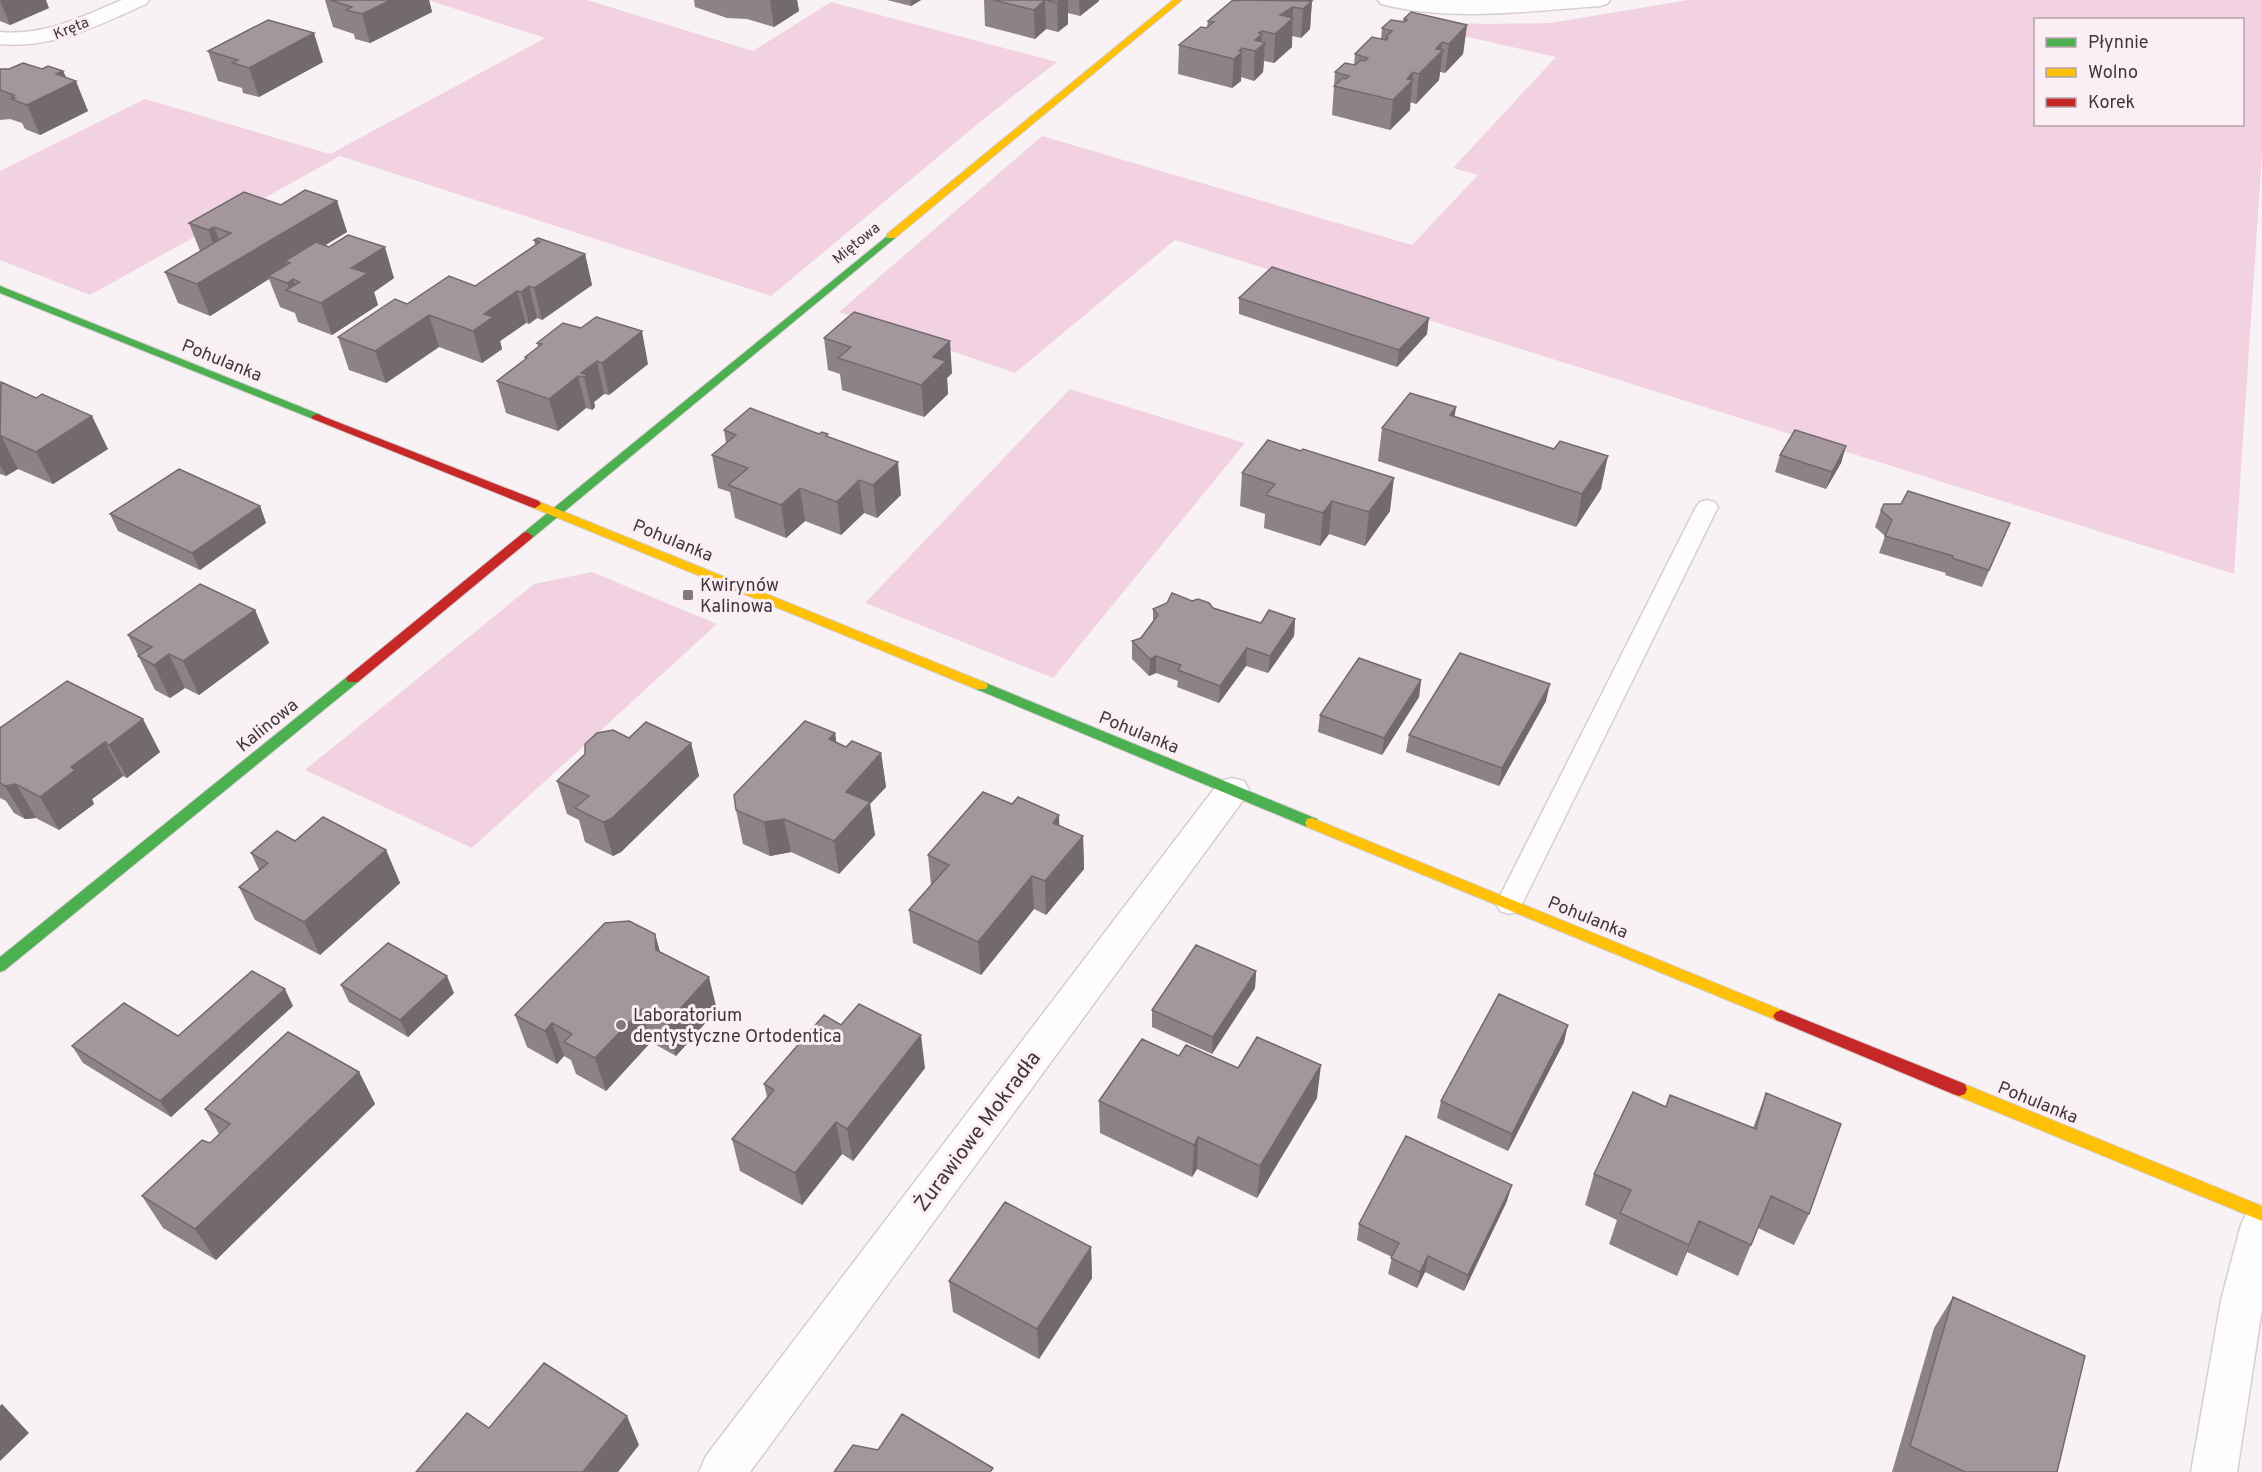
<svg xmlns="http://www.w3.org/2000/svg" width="2262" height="1472" font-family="Overpass,sans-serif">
<rect width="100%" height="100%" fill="#f8f2f5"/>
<path fill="#f2d2e1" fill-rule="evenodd" d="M428,0H587L753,51L831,2L1057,62L986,117L771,296L340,156L90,295L0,260V171L145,99L330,154L545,38Z
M1688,0H2262V154L2234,574L1175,240L1015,373L839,312L1042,136L1412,245L1478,175L1453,168L1556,57L1389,19L1483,24L1551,23ZM2036,20H2242V124H2036Z
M1070,389L1245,443L1053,678L865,603Z
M592,572L717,624L472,848L305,770L534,584Z"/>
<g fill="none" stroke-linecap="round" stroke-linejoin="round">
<defs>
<path id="lane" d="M1707,500L1714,502L1718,507L1522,904L1518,911L1509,914L1500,911L1496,904L1696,507L1700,502Z"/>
<path id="street" d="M122,0H149L146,4C99,25 53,49 0,44V32C45,36 81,17 122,0Z
M1378,0H1610L1607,4L1600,6C1528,11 1451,22 1381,4Z
M1232,778L1244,781L1249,790L1244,799L750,1472H699L706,1456L1220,781Z
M2262,1207V1309L2237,1472H2191L2221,1300L2241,1225L2247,1212Z"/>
<path id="fast" d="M891,233L896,236L895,238L531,539H523L521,536L523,533Z
M0,286L321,415L323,417L317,420L313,419L0,293Z
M353,675L360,679L358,682L5,970L0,972V957L348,676Z
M981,681L1317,819L1319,823L1317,827H1307L976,689L974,686L976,683Z"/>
<path id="slow" d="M1173,0H1182L895,238H887V234Z
M535,500L986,683L988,686L986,689H976L531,507L529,504Z
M1312,818L1786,1012L1789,1016L1786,1020L1781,1022L1776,1020L1307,827L1305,823L1307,819Z
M1959,1082L2262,1206V1221L1953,1094L1951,1089L1953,1084Z"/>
<path id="jam" d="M317,414L539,501L541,504L535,508L531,507L313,419L311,417Z
M527,532L533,536L531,539L358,682H348L346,679L348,676L523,533Z
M1781,1010L1965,1084L1967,1089L1965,1094L1959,1096L1953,1094L1776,1020L1773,1016L1776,1012Z"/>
</defs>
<use href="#lane" stroke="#d7ced2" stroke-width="3"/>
<use href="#street" stroke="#d7ced2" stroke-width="3"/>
<use href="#fast" stroke="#d7ced2" stroke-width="2"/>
<use href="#slow" stroke="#d7ced2" stroke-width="2"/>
<use href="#jam" stroke="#d7ced2" stroke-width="2"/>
<use href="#lane" fill="#fefdfe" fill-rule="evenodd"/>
<use href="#street" fill="#fefdfe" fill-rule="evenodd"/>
<use href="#fast" fill="#4caf50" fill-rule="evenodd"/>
<use href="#slow" fill="#ffc107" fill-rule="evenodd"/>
<use href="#jam" fill="#c62828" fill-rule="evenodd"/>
</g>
<path fill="#8c8287" d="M0,0L49,8L10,25L0,21Z
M325,0H429L432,12L370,43L355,39L354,34L333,27Z
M694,0H797L799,11L774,27L747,19L727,18L695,7Z
M887,0H921L911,6Z
M984,0H1099V1L1080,16L1068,13V24L1058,32L1046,29L1035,39L985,26Z
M1240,0H1312L1310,29L1301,38L1292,36V47L1274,63L1264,61L1263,72L1254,81L1241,77V81L1232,88L1178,74L1179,45L1206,28L1207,27L1208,21Z
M1404,19L1467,25L1463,54L1445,73L1440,72L1439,80L1416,104L1410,102V110L1390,130L1332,115L1335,72L1354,65L1355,54L1381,39L1382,28L1403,22Z
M208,51L323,62L259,97L243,93L242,88L218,81Z
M0,69H42L63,71L66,77L88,111L40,135L25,129L22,123L10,119L0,120Z
M337,201L347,232L325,245L394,278L374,292L378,305L332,335L298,322L295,313L280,307L269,279L210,316L178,303L165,272L200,251L189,223L281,205Z
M534,240L585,254L592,285L542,320L537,318L529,324L526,323L500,341L502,349L482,363L439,347L386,383L349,370L338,337L407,304L475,286L535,245Z
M1239,298L1427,334L1397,367L1239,314Z
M824,338L952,373L947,378L948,394L924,417L842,390L840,374L828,370Z
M537,343L648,364L609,395L604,394L594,402L595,407L592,410L586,408L558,431L506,413L497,381L525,359V357L538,347Z
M0,383L108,449L53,484L18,469L6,476L0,474Z
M1456,407L1454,417L1554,449L1601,489L1576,527L1378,461L1382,428Z
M724,430L828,437L901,495L877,518L864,513L841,535L805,521L786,538L735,518L730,492L718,488L712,455L726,443Z
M1846,446L1841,463L1826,489L1775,472L1780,455Z
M1242,473L1390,511L1365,546L1329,534L1320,546L1264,528L1265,514L1240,506Z
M260,506L266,523L200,570L118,531L110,514Z
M1881,510L2010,523L1982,587L1945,575L1946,573L1879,553L1885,536L1875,527Z
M1192,601L1261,623L1295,619L1294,636L1268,673L1246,666L1219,703L1177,687L1178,681L1156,673L1149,676L1132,659V641L1141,638L1153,622V609Z
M255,610L269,643L199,695L185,688L170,698L155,690L128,635Z
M1421,680L1419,697L1382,755L1318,732L1320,715Z
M67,681L160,752L127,778L123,776L92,799L94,804L59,830L36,818L25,819L14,813L6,801L0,798V728Z
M1546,701L1499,786L1406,752L1409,735Z
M835,733L836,742L846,747L881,753L886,787L870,804L875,835L839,874L791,852L770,856L743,844L736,810Z
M629,738L691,743L699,776L621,852L613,856L585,842L579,820L567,814L557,781Z
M1059,826L1083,836L1084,869L1046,915L1034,909L981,975L913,943L909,910L931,885L928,855Z
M295,841L386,850L400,883L320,955L255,920L239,887L259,870L251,853Z
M655,934L660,952L717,1010L676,1056L651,1042L606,1091L576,1074L571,1060L564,1056L557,1064L527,1047L515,1015Z
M1256,971L1255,988L1212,1054L1152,1027V1010Z
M341,985L454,993L408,1037L349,1002Z
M293,1006L171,1117L83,1063L72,1046L178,1036Z
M1564,1042L1508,1151L1437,1118L1441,1101Z
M1179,1056L1238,1068L1317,1098L1257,1198L1197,1169L1192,1177L1100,1133L1099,1101Z
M925,1068L853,1161L842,1154L802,1205L740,1171L732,1139L767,1097L764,1084Z
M359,1072L375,1104L216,1260L163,1228L142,1196L210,1143L219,1134L205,1109Z
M1766,1093L1809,1214L1794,1245L1758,1228L1738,1276L1687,1252L1677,1276L1609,1244L1617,1220L1585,1205L1594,1174L1666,1107L1753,1128Z
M1507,1201L1464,1291L1425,1272L1417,1288L1388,1274L1392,1257L1357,1240L1359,1224Z
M1091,1247L1092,1278L1039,1359L953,1312L949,1281Z
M1953,1297L2057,1472H1892L1934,1328Z"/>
<path fill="#726a6e" d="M0,0H46L49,8L10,25Z
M391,0H429L432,12L370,43L362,14Z
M770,0H797L799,11L774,27Z
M911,0H921L911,6Z
M1045,0L1046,29L1035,39L1034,10Z
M1059,0H1068V24L1058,32L1057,3Z
M1079,0H1099V1L1080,16Z
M1299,0H1312L1310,29L1301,38L1303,9Z
M1293,7L1292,47L1274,63L1275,34L1280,15Z
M1467,25L1463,54L1445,73L1449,44Z
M1262,31L1261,46L1265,43L1263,72L1254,81L1255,40L1259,33Z
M314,33L323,62L259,97L249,68Z
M1442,42L1441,52L1443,50L1439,80L1416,104L1419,74L1436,49Z
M1242,48L1241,81L1232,88L1234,59L1239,51Z
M63,71L69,84L76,81L88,111L40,135L27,105L56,74Z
M1413,72L1410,110L1390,130L1393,100L1407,79Z
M337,201L347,232L291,266L290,263L285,261L287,268L268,276L269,279L210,316L197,284Z
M214,227L226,258L220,261L208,230Z
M385,247L394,278L374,292L378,305L332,335L321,303L351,268Z
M585,254L592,285L542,320L534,288Z
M293,279L298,295L290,292L287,283Z
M529,286L537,318L529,324L521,292Z
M517,291L526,323L500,341L502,349L482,363L473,331L484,314Z
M429,315L439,347L386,383L375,351Z
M1429,318L1427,334L1397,367L1399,350Z
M642,331L648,364L609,395L602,363Z
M950,341L952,373L947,378L948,394L924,417L921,385L933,357Z
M597,361L604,394L594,402L595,407L592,410L584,377L581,373Z
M578,376L586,408L558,431L549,399Z
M1456,407L1451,440L1450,415Z
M92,416L108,449L53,484L36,452Z
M1,436L18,469L6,476L0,465V437Z
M1846,446L1841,463L1826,489L1832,472Z
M1608,456L1601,489L1576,527L1582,494Z
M898,462L901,495L877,518L873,485Z
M1394,478L1390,511L1365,546L1369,512Z
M859,480L864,513L841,535L837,502Z
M800,488L805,521L786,538L781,505Z
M1332,501L1329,534L1320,546L1323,513Z
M260,506L266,523L200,570L192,553Z
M255,610L269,643L199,695L183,661Z
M1295,619L1294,636L1268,673L1270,656Z
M1247,648L1246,666L1219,703L1220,686Z
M169,654L185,688L170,698L154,665Z
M1156,656V673L1149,676L1150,659Z
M1421,680L1419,697L1382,755L1384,738Z
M1550,684L1546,701L1499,786L1502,768Z
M143,719L160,752L127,778L109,745Z
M835,733L840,766L829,739Z
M105,742L123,776L92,799L94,804L59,830L40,797L71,767Z
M691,743L699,776L621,852L613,856L603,822Z
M881,753L886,787L870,804L875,835L839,874L834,841L846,792Z
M16,784L36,818L25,819L5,786Z
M1059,815L1060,849L1053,823Z
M784,819L791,852L770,856L764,822Z
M1083,836L1084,869L1046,915L1045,881Z
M386,850L400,883L320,955L304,922Z
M1032,876L1034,909L981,975L978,942Z
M655,934L664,967L656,950Z
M1256,971L1255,988L1212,1054L1213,1037Z
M447,976L454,993L408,1037L400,1020Z
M709,977L717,1010L676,1056L667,1023Z
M285,989L293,1006L171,1117L160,1101Z
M642,1009L651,1042L606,1091L595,1058Z
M552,1023L564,1056L557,1064L545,1031Z
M1568,1025L1564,1042L1508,1151L1512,1134Z
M921,1035L925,1068L853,1161L847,1129Z
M1321,1065L1317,1098L1257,1198L1260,1166Z
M359,1072L375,1104L216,1260L195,1229Z
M836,1122L842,1154L802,1205L795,1173Z
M1198,1137L1197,1169L1192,1177L1194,1145Z
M1512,1185L1507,1201L1464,1291L1468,1275Z
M1699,1221L1687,1252L1677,1276L1689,1245Z
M1091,1247L1092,1278L1039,1359L1037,1329Z
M1428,1256L1425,1272L1417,1288L1420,1272Z
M2,1404L29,1433L0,1461V1406Z
M627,1416L639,1445L618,1472H583Z"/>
<path fill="#a3979d" stroke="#726a6e" stroke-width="1.5" d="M330,0H391L362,14L346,10L352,7Z
M993,0H1061L1057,3L1045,0L1034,10Z
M1233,0L1239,1L1240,0L1312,1L1303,9L1293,7L1280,15L1293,18L1275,34L1262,31L1259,33L1262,34L1255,40L1265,43L1255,51L1242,48L1239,51L1242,52L1234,59L1179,45L1201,27L1206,28L1214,22L1208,21Z
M1411,12L1467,25L1449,44L1442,42L1436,49L1443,50L1419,74L1413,72L1407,79L1413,80L1393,100L1334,86L1343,78L1346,79L1349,76L1335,72L1345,63L1355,65L1361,60L1365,61L1368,58L1355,54L1372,37L1386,40L1388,38L1386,37L1392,31L1382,28L1391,20L1404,22L1407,20L1404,19Z
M268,20L314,33L249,68L233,63L238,60L208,51Z
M23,63L42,69L48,66L63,71L56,74L76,81L27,105L11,99L15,98L12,96L14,95L0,90V69H9Z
M305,190L337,201L197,284L165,272L231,233L214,227L208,230L189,223L244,192L281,205Z
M348,235L385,247L351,268L368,273L321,303L286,290L300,282L293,279L287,283L268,276L290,263L285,261L316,242L329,247Z
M538,238L585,254L534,288L529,286L521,292L517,291L484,314L493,317L473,331L429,315L375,351L338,337L395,299L407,304L449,276L475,286L540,242L534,240Z
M1272,267L1429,318L1399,350L1239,298Z
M854,312L950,341L933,357L946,361L921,385L838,358L851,347L824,338Z
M596,317L642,331L602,363L597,361L581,373L587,375L584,377L578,376L549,399L497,381L527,358L525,357L542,344L537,343L563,323L581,328Z
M1,382L36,398L42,394L92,416L36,452L1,436L0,437Z
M1410,393L1456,407L1450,415L1554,449L1560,441L1608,456L1582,494L1382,428Z
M750,408L819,434L822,432L828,434L826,436L898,462L873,485L859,480L837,502L800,488L781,505L728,485L748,468L712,455L736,435L724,430Z
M1795,430L1846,446L1832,472L1780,455Z
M1268,440L1301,451L1303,449L1394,478L1369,512L1332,501L1323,513L1266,495L1275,484L1242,473Z
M179,469L260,506L192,553L110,514Z
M1908,491L2010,523L1989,570L1952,558L1953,556L1885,536L1892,520L1881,510L1884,504H1901Z
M200,584L255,610L183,661L169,654L154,665L138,656L152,647L128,635Z
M1172,593L1192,601L1198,599L1209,603L1213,608L1261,623L1269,610L1295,619L1270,656L1247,648L1220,686L1178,670L1181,665L1156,656L1150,659L1132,641L1141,638L1158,615L1153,609L1167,603Z
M1460,653L1550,684L1502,768L1409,735Z
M1359,658L1421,680L1384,738L1320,715Z
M67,681L143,719L109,745L105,742L71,767L75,770L40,797L16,784L5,786L0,783V728Z
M805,721L835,733L829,739L846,747L852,741L881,753L846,792L870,802L834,841L784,819L764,822L736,810L734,795Z
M646,722L691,743L611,819L603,822L575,808L589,796L557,781L585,754V744L597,733L613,730L629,738Z
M983,792L1012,804L1018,797L1059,815L1053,823L1083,836L1045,881L1032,876L978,942L909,910L949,865L928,855Z
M323,817L386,850L304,922L239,887L268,863L251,853L277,831L295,841Z
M629,921L655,934L656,950L709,977L667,1023L642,1009L595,1058L564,1042L572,1034L552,1023L545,1031L515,1015L605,923Z
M388,943L447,976L400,1020L341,985Z
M1196,945L1256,971L1213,1037L1152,1010Z
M252,971L285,989L160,1101L72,1046L124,1003L178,1036Z
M1499,994L1568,1025L1512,1134L1441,1101Z
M859,1004L921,1035L847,1129L836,1122L795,1173L732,1139L774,1090L764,1084L824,1015L841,1025Z
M288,1032L359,1072L195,1229L142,1196L202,1140L210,1143L230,1124L205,1109Z
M1257,1037L1321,1065L1260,1166L1198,1137L1194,1145L1099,1101L1142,1039L1179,1056L1186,1045L1238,1068Z
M1633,1092L1666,1107L1670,1095L1756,1129L1766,1093L1841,1124L1809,1214L1771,1196L1751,1245L1699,1221L1689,1245L1620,1213L1631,1190L1594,1174Z
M1406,1136L1512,1185L1468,1275L1428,1256L1420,1272L1391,1258L1399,1243L1359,1224Z
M1005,1202L1091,1247L1037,1329L949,1281Z
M1953,1297L2085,1356L2057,1472H1965L1910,1446Z
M544,1363L627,1416L583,1472H416L467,1413L489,1428Z
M902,1414L993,1468L990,1472H834L853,1445L878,1450Z"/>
<g fill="#83787d" stroke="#fceef5" stroke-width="2">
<rect x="682" y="589" width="12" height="12" rx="3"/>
<circle cx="621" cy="1025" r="6"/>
</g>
<g text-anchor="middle" stroke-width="6" stroke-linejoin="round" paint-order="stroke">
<g font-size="15" fill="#44363d" stroke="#fceef5">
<text transform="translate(71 28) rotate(-22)" y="5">Kręta</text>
<text transform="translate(856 243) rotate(-39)" y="5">Miętowa</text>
</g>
<g font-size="18" fill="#44363d" stroke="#fceef5">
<text transform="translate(222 360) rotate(22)" y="6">Pohulanka</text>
<text transform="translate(673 540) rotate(22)" y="6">Pohulanka</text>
<text transform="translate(267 725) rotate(-39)" y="6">Kalinowa</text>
<text transform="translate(1139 732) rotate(22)" y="6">Pohulanka</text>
<text transform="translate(1588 917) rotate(22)" y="6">Pohulanka</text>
<text transform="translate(2038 1102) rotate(22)" y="6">Pohulanka</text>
</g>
<g font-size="18" fill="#44363d" stroke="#fceef5" text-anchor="start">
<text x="700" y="591">Kwirynów<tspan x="700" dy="21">Kalinowa</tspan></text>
<text x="633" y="1021">Laboratorium<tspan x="633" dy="21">dentystyczne Ortodentica</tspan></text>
</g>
<g font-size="21" fill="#44363d" stroke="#fceef5">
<text transform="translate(977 1131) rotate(-53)" y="7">Żurawiowe Mokradła</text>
</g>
</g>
<rect x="2034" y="18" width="210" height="108" fill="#fceef5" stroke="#b2a4ab" stroke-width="1.5"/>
<rect x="2046" y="38" width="30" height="9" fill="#4caf50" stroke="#b2a4ab" stroke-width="1.5"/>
<text x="2088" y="48" font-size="18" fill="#44363d">Płynnie</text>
<rect x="2046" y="68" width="30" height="9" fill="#ffc107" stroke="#b2a4ab" stroke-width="1.5"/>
<text x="2088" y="78" font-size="18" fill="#44363d">Wolno</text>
<rect x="2046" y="98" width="30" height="9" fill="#c62828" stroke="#b2a4ab" stroke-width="1.5"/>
<text x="2088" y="108" font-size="18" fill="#44363d">Korek</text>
</svg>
